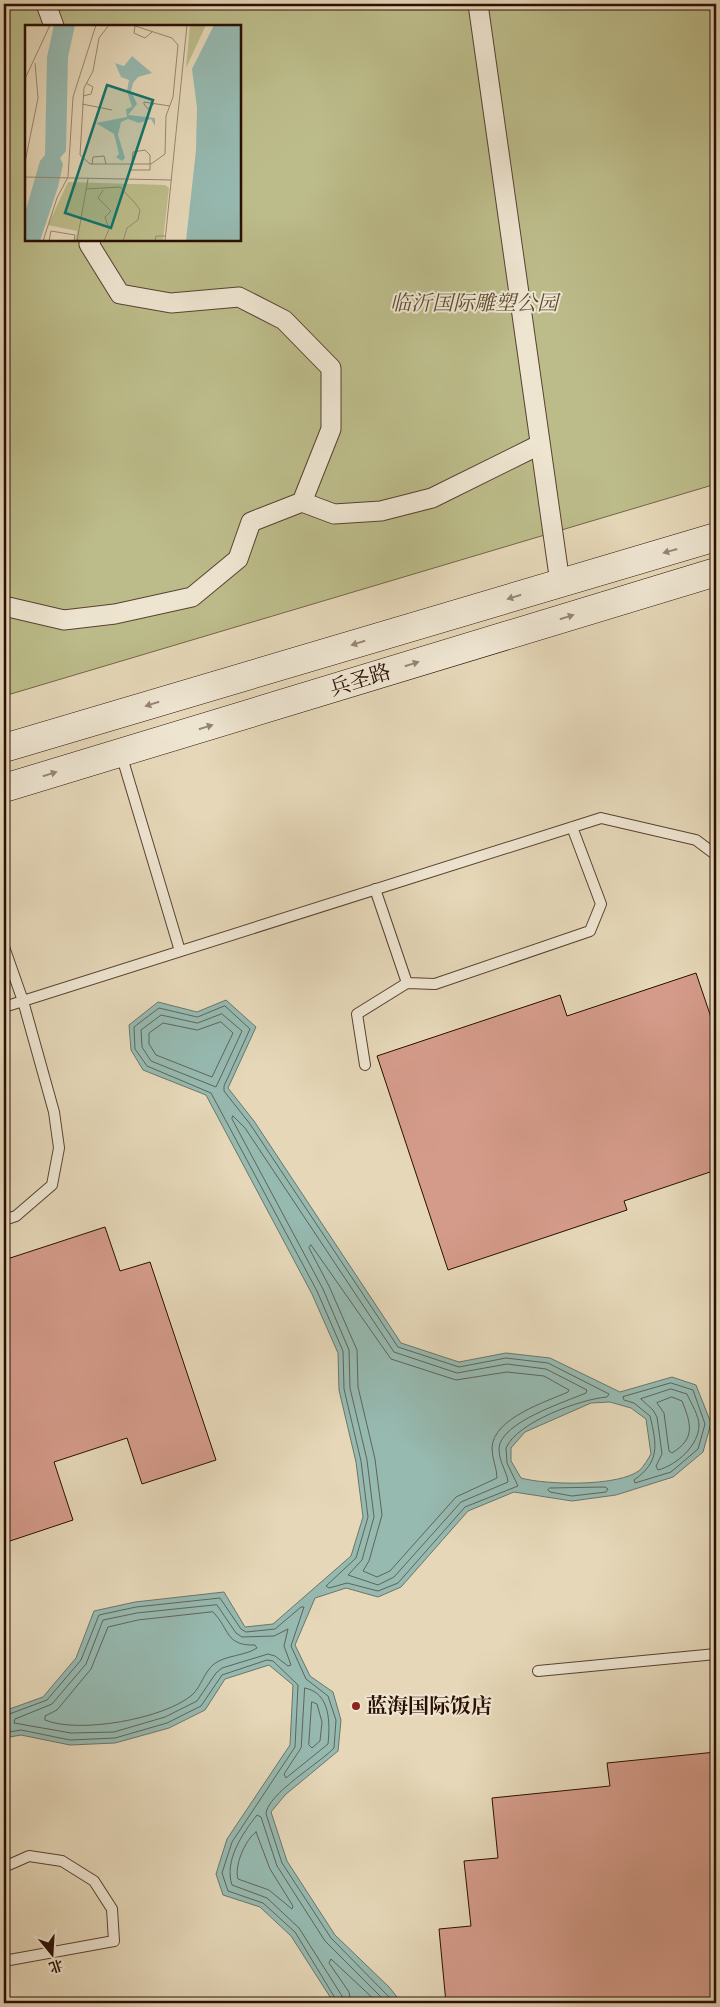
<svg xmlns="http://www.w3.org/2000/svg" width="720" height="2007" font-family="'Sorts Mill Goudy','Noto Serif SC',serif">
<rect width="100%" height="100%" fill="#e5d7b8"/>
<filter id="stains"><feTurbulence type="fractalNoise" baseFrequency=".004" numOctaves="4"/><feColorMatrix values="0 0 0 0 .2 0 0 0 0 .09 0 0 0 0 .02 0 0 0 .5 -.17"/></filter>
<radialGradient id="worn" r=".72"><stop offset=".6" stop-color="#630" stop-opacity="0"/><stop offset="1" stop-color="#630" stop-opacity=".3"/></radialGradient>
<path fill="#bcbc8a" stroke="#736646" fill-rule="evenodd" d="M4,4H716V484L4,696ZM26,26H240V240H26Z"/>
<path fill="#96b9b0" stroke="#6b756a" fill-rule="evenodd" d="M226,1000L256,1027L228,1088L254,1121L401,1343L459,1362L506,1353L550,1358L620,1392L672,1377L696,1385L711,1423L703,1452L673,1477L616,1495L572,1501L514,1492L468,1511L401,1587L378,1597L346,1588L315,1598L295,1645L310,1676L333,1692L341,1720L338,1751L285,1795L271,1812L287,1861L335,1935L389,1987L402,2003H334L291,1936L260,1907L223,1895L216,1874L227,1839L290,1745L293,1685L269,1665L225,1679L205,1710L169,1728L115,1743L70,1745L21,1735L4,1738V1711L43,1697L76,1658L94,1611L135,1602L224,1592L245,1627L273,1624L351,1556L363,1517L356,1462L339,1390L338,1353L312,1294L206,1095L143,1070L131,1050L129,1025L158,1002L197,1012ZM610,1402L631,1408L646,1419L651,1454C648,1459 644,1466 640,1470C619,1487 546,1485 521,1478L511,1461V1448L525,1432L591,1403Z"/>
<g fill="none" stroke-linecap="round" stroke-linejoin="round">
<path stroke="#606459" stroke-width="1" d="M225,1006L250,1029L224,1086V1091L250,1124L398,1347L459,1367L506,1358L548,1363L609,1394L607,1397C581,1399 517,1422 506,1448L507,1463L518,1486L465,1507L398,1583L378,1591L347,1583L329,1588L326,1586L356,1558L368,1517L361,1461L344,1389L343,1351L317,1291L211,1093L147,1066L135,1049L134,1027L159,1008L197,1017Z
M222,1014L242,1031L216,1087L151,1061L142,1047L141,1030L161,1015L197,1023Z
M221,1022L233,1033L212,1077L156,1055L149,1044V1033L163,1023L197,1030Z
M233,1116L245,1128L394,1352L457,1373L507,1364L546,1369L587,1390L586,1393C565,1402 501,1422 499,1448C499,1463 507,1471 508,1482L461,1502L394,1577L378,1585L348,1575L362,1560L374,1517L367,1460L350,1388L349,1350L323,1289L232,1119Z
M311,1245L391,1359L456,1380L507,1372L544,1376L569,1390L568,1392C546,1402 493,1418 492,1448C492,1459 497,1468 497,1478L456,1497L390,1571L377,1577L363,1571L369,1561L382,1515L375,1459L358,1387L357,1350L329,1286L309,1248Z
M671,1383L693,1390L705,1424L698,1449L671,1472L635,1483L634,1480C660,1462 657,1445 650,1416L634,1403L624,1400L623,1397Z
M671,1389L687,1394C691,1403 699,1416 699,1425C699,1445 677,1465 658,1470L656,1466L662,1454L657,1417L653,1410L641,1399Z
M672,1397L682,1401C691,1424 696,1438 672,1453L669,1451L664,1413L657,1403Z
M550,1488L605,1487L608,1489L606,1492L572,1496L550,1492L548,1490Z
M217,1605L236,1633L242,1637L274,1636L288,1629L284,1646L291,1665L288,1666L275,1656L268,1654L222,1668L216,1673L197,1701L165,1717L114,1732L71,1733L14,1723L15,1719L52,1704L86,1664L103,1620L137,1613Z
M213,1612C230,1629 225,1646 255,1645L257,1648C245,1656 226,1655 214,1664C204,1672 201,1687 192,1695C164,1719 78,1734 45,1720V1716L57,1710L91,1669L108,1627L138,1620Z
M305,1688C331,1693 330,1724 328,1744L286,1778L284,1774L301,1748Z
M312,1702L317,1704L322,1722L320,1741L312,1748L309,1745Z
M4,1716L47,1700L81,1660L99,1615L136,1607L220,1598L241,1629L246,1632L275,1629L301,1607H304L291,1646L306,1679L328,1696L336,1720L334,1748C320,1763 267,1794 266,1814L282,1863L331,1938L395,2003
M4,1733L21,1730L70,1740L115,1738L167,1723L201,1706L222,1675L267,1660L273,1661L298,1685L295,1747L232,1842L222,1873L228,1891L263,1903L295,1932L338,2003
M256,1832L270,1869L293,1906L292,1909L269,1890L238,1879C234,1866 245,1840 256,1832Z
M344,2003L342,1996L299,1928L267,1898L232,1885C224,1861 242,1834 257,1815L261,1817L277,1866L325,1941L387,2003
M351,2003L349,1992L329,1963L331,1959L378,2003"/>
</g>
<path fill="#d49b8a" stroke="#2a0f02" d="M696,973L716,1032V1170L624,1201L627,1210L448,1270L377,1056L560,995L567,1016Z
M105,1227L120,1271L150,1262L216,1460L142,1484L127,1438L54,1462L73,1520L4,1543V1260Z
M716,1752V2003H446L439,1929L471,1926L464,1861L498,1858L492,1798L610,1786L607,1763Z"/>
<g fill="none" stroke-linecap="round" stroke-linejoin="round">
<defs>
<path id="service" d="M121,754L180,951
M375,889L407,983L435,984L590,931L601,904L572,827
M4,947L23,1001L54,1112L59,1148L52,1185L16,1216L4,1220
M4,1007L601,818L696,840L716,855
M365,1065L357,1014L407,983
M538,1671L716,1654
M4,1867L29,1856L62,1861L94,1881L112,1909L114,1941L4,1961"/>
<path id="minor" d="M46,4L54,26
M478,4L560,583
M91,240L89,244L120,294L171,303L239,297L284,320L331,368V429L302,502
M4,606L64,620L115,614L192,597L238,559L251,522L302,502L334,514L381,511L432,498L539,445"/>
<path id="secondary" d="M4,748L716,537
M4,788L716,572"/>
</defs>
<use href="#service" stroke="#594130" stroke-width="12"/>
<use href="#minor" stroke="#594130" stroke-width="21"/>
<use href="#secondary" stroke="#2a0f02" stroke-width="29"/>
<use href="#service" stroke="#eee5d1" stroke-width="10"/>
<use href="#minor" stroke="#eee5d1" stroke-width="19"/>
<use href="#secondary" stroke="#eee5d1" stroke-width="28"/>
</g>
<defs><path id="oneway-solid" d="M-6-.8H1V-3.2L6.5 0L1 3.2V.8H-6Z" transform="scale(1.25)"/></defs>
<g fill="#968574">
<use href="#oneway-solid" transform="translate(670 551) rotate(164)"/>
<use href="#oneway-solid" transform="translate(514 597) rotate(163)"/>
<use href="#oneway-solid" transform="translate(567 617) rotate(-17)"/>
<use href="#oneway-solid" transform="translate(358 643) rotate(163)"/>
<use href="#oneway-solid" transform="translate(412 664) rotate(-17)"/>
<use href="#oneway-solid" transform="translate(152 704) rotate(163)"/>
<use href="#oneway-solid" transform="translate(206 727) rotate(-17)"/>
<use href="#oneway-solid" transform="translate(50 774) rotate(-17)"/>
</g>
<circle fill="#8f2418" stroke="#eee5d1" stroke-width="2" cx="356" cy="1706" r="5"/>
<g text-anchor="middle" stroke-width="4" stroke-linejoin="round" paint-order="stroke">
<g font-size="21" font-style="italic" fill="#5d4c32" stroke="#eee5d1">
<text x="474" y="310">临沂国际雕塑公园</text>
</g>
<g font-size="21" fill="#2a0f02" stroke="#eee5d1">
<text transform="translate(360 680) rotate(-17)" y="7">兵圣路</text>
</g>
<g font-size="21" font-weight="bold" fill="#2a0f02" stroke="#eee5d1" text-anchor="start">
<text x="366" y="1713">蓝海国际饭店</text>
</g>
</g>
<g transform="translate(25 25)">
<rect width="216" height="216" fill="#e5d7b8"/>
<path d="M165,0H181L161,43ZM43,157L140,160L144,163L138,216H50L52,206L23,200Z" fill="#bcbc8a"/>
<path d="M29,0H50L43,32L41,126L35,133L38,139L33,162L15,216H0V188L15,136L20,130L22,32ZM189,0H216V216H161L171,125L172,83L167,44ZM107,31L127,48L113,52L108,58L106,66L112,79L103,90L130,93V101L126,94L114,98L103,94L96,97L93,110L100,133L97,136L91,132L94,129L89,109L71,98L102,92L101,84L107,82L102,66L104,55L96,52L90,38L80,35L99,41Z" fill="#96b9b0"/>
<path fill="none" stroke="#9a876f" stroke-width="1" d="M84,0L74,13L68,46L59,63L55,130L65,139H126L140,129L141,91L148,72L153,20L147,13L107,0M110,1L109,8L120,13L127,7M0,54L25,0M58,71L66,69L68,62L61,58M130,78L123,84L119,79V77L145,81M57,79L87,85M120,125L125,130V145H106L108,127ZM0,137L13,73L10,38M67,139L68,132L79,131L81,139M0,152L147,155M61,164L95,162L110,178L115,185L113,195L102,203L98,216M78,165L73,173L86,186L80,192L84,204L79,216M18,216L32,173L43,152L48,72L71,0M24,216L26,206L50,210L49,216M52,216L63,154M130,216L131,211H141M140,216L162,0"/>
<path fill="#0f766e" fill-opacity="0.15" stroke="#0f766e" stroke-width="2.5" d="M82,60L128,75L86,203L40,188Z"/>
<rect width="216" height="216" fill="none" stroke="#2a0f02" stroke-width="2.5"/>
</g>
<rect width="720" height="2007" fill="none" stroke="#e5d7b8" stroke-width="20"/>
<rect x="5" y="5" width="710" height="1997" fill="none" stroke="#2a0f02" stroke-width="2.5"/>
<rect x="10" y="10" width="700" height="1987" fill="none" stroke="#2a0f02"/>
<g transform="translate(52 1954) rotate(162)" stroke="#eee5d1" stroke-width="4" paint-order="stroke">
<path d="M0-4L9 19L0 12L-9 19Z" fill="#2a0f02"/>
<text y="-8" font-size="14" font-weight="bold" text-anchor="middle" fill="#2a0f02">北</text>
</g>
<rect width="100%" height="100%" filter="url(#stains)"/>
<rect width="100%" height="100%" fill="url(#worn)"/>
</svg>
